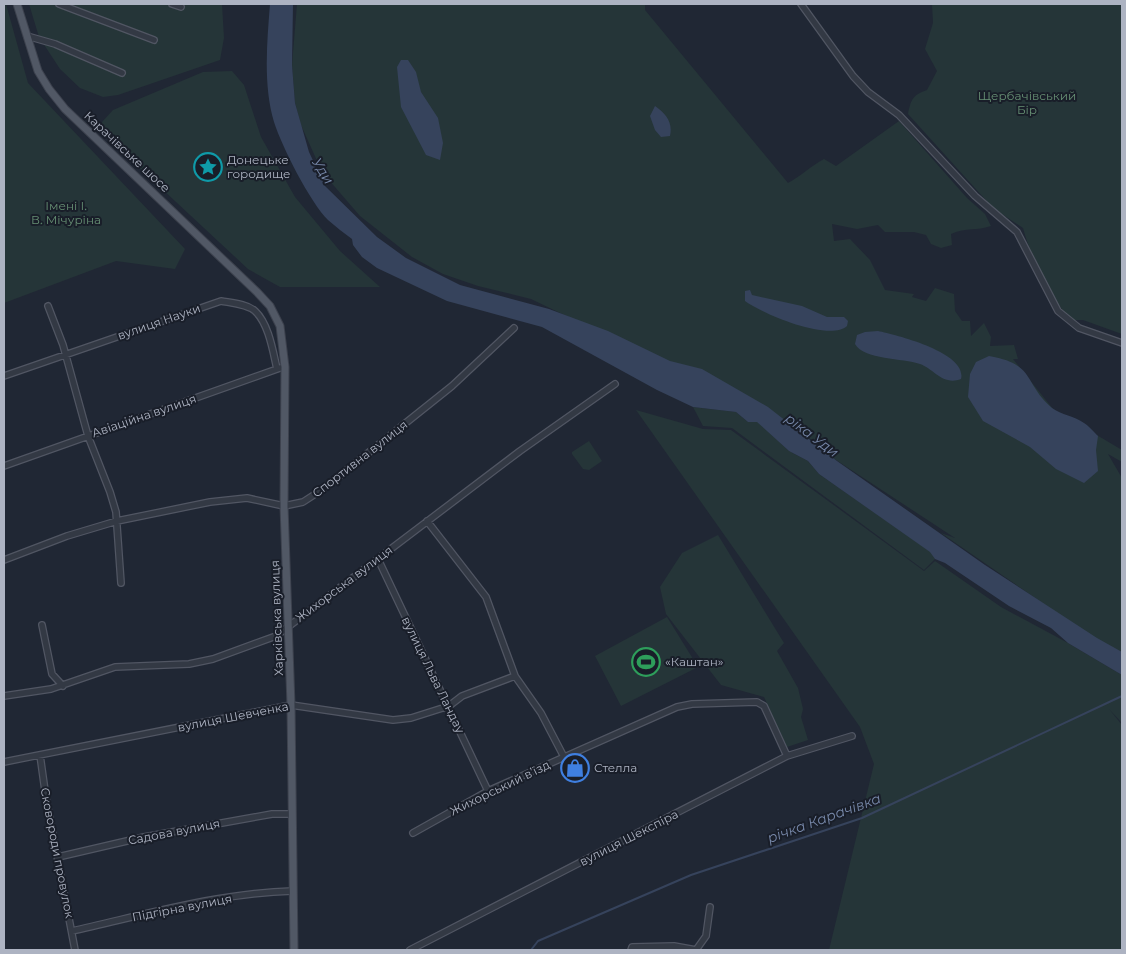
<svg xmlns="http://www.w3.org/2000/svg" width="1126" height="954" font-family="Montserrat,sans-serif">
<rect width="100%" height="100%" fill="#202734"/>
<path fill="#253538" d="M4,4H6L28,83L185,249L175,269L116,261L4,303Z
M29,4H222L224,38L220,60L118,95L103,97L80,88L60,69L39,37Z
M297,4H645V10L788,183C801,176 811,166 824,159L836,166L899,121L967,198L985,214L991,226C976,231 967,227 951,234L952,245L941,248L931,244L926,235L914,232H885L878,225L857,229L832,224L834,241L850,239L870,260L885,290L914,294L912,297L926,301L935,288L954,294L955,311L962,321H970L971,336L984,323L991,337L990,346L1014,345L1018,359H1013L1053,409L1122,450V462L1108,454L1122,478V652L1099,642L941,533L955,538L833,458L795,426L531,299L478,286L443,274L412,257L360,216L322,172L301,125L295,103L292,65Z
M932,4H1122V334L1083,320H1070C1049,293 1032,261 1023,228L993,208L908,114C911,99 913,95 927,90L937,71L925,49L933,23Z
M232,71L244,85L261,137L295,197L340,251L380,287H280L248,269L103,134L102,122L113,110L203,72Z
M693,407L736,412L748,422L757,421L789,451L808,461L819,474L931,552L935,559L924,570L732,428L703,426Z
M636,410L703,429L731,430L924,571L935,561L1001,607L1068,643L1122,675V723L1109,709L1122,725V950H829L874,764L860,727Z
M589,441L602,461L589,470L583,469L572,454V452Z
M718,535L784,643L777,651L798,688L803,709L801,717L808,740L787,747L764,697L721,685L666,614L660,587L682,553Z
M667,617L698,667L621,706L595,656Z"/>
<path fill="#36435c" d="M270,4H293L292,65L295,103L309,152L325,186L377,237L406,258L460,285L549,309L608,331L670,361L702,369L768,407L837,461L985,565L1097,638L1122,652V675L1068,643L1051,628L1009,606L945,563L935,559L930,552L819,474L808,461L789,451L757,422H748L736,412L693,407L657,390L542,327L447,301L377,268L362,257L353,245L352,239C344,233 336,227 328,220C310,202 282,147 274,122C263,85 267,42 270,4Z
M401,60H408L416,72L421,92L438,118L443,143L440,160L426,155L401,107L397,67Z
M655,106C666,114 673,122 670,136L661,137L655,130L650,116Z
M750,290L752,295L802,306L827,317H844L848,321L847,326C829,342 763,314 745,301V291Z
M878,331C897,335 968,353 961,379C943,386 934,369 920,364C903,358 864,360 855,344L857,335L865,332Z
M989,356C1036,364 1023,383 1052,408C1061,415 1075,416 1084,423C1089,426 1094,432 1098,436L1096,450L1098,471L1084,483L1056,469L1030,447L983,421L968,397L970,374L976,362Z"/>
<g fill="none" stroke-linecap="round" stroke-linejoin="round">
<path stroke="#36435c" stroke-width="2" d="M531,950L538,941L691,875L862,818L1122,696"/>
<defs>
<path id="minor" d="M59,4L154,40
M172,4L181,7
M801,4L853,76L868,92L899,115L975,196L1017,232L1058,311L1079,328L1122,343
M27,36L55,44L122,73
M48,306L63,345L88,436L110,492L116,512L121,583
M4,376L221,301C232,303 247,304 255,311C269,324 273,352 277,369
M4,466L280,368
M427,521L486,597L515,676L541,713L564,757
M378,559L488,791
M4,560L67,536L117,521L210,502L247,498L284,506L303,502L323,489L452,386L514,328
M42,625L52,674L63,686
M4,696L51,689L115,667L189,664L213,659L276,636L520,451L615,384
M40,755L46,798L75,950
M4,762L291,705L393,720L411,718L449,706L462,696L515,676
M413,833L488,791L677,707L692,704L757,702L764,706L787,756
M58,857L144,837L272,814H291
M72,931C144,915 218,893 292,891
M410,950L787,756L852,736
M631,950L632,947L674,946L696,950L706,936L710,907"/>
<path id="major" d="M17,4L38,71L49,89L65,109L257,292L270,306L280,326L285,367L284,506L291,705L294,950"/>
</defs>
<use href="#minor" stroke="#515663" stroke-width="8"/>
<use href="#major" stroke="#3d424e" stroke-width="9"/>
<use href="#minor" stroke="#333944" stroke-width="5.5"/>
<use href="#major" stroke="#515865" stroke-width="7"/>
</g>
<defs>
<symbol id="sight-ring" viewBox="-11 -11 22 22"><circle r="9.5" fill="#191e29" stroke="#0f9aa8" stroke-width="1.5"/><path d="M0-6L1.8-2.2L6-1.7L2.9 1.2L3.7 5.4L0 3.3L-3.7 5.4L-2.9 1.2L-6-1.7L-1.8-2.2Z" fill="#0f9aa8"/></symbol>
<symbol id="stadium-ring" viewBox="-11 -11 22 22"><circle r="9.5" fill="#191e29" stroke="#2e9e5b" stroke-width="1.5"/><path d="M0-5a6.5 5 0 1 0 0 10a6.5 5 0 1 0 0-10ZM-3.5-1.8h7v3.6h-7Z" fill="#2e9e5b"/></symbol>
<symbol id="shop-ring" viewBox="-11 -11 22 22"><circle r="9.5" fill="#191e29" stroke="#3f7fe0" stroke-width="1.5"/><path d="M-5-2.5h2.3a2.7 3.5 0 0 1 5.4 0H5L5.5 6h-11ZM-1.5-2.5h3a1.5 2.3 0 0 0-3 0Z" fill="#3f7fe0"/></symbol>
</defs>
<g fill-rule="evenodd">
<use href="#sight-ring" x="192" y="151" width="32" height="32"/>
<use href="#stadium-ring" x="630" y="646" width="32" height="32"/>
<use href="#shop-ring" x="559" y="752" width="32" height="32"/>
</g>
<g text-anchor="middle" stroke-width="4" stroke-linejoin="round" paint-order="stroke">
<g font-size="12" fill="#679074" stroke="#191e29">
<text x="1027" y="100">Щербачівський<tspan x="1027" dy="14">Бір</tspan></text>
<text x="66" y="210">Імені І.<tspan x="66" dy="14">В. Мічуріна</tspan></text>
</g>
<g font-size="12" fill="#adb3c2" stroke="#191e29">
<text transform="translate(127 152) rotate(43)" y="4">Карачівське шосе</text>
<text transform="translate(159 322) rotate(-19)" y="4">вулиця Науки</text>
<text transform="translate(144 416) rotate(-19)" y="4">Авіаційна вулиця</text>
<text transform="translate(360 459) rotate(-38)" y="4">Спортивна вулиця</text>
<text transform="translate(344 584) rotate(-37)" y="4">Жихорська вулиця</text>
<text transform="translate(277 618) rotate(-92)" y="4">Харківська вулиця</text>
<text transform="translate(433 675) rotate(64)" y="4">вулиця Льва Ландау</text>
<text transform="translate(233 717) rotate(-11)" y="4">вулиця Шевченка</text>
<text transform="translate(500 788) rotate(-26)" y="4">Жихорський в’їзд</text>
<text transform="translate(174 832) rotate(-11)" y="4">Садова вулиця</text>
<text transform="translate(629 838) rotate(-27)" y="4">вулиця Шекспіра</text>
<text transform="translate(57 853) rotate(79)" y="4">Сковороди провулок</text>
<text transform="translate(182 908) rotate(-11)" y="4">Підгірна вулиця</text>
</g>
<g font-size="12" fill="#adb3c2" stroke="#191e29" text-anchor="start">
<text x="227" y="164">Донецьке<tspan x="227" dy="14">городище</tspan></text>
<text x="665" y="666">«Каштан»</text>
<text x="594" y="772">Стелла</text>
</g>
<g font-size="14" font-style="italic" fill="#7788a9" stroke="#191e29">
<text transform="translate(323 171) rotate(58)" y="5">Уди</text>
<text transform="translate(812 435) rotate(37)" y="5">ріка Уди</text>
<text transform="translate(824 818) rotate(-20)" y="5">річка Карачівка</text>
</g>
</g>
<rect width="1126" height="954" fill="none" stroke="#adb3c2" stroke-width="10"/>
</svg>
